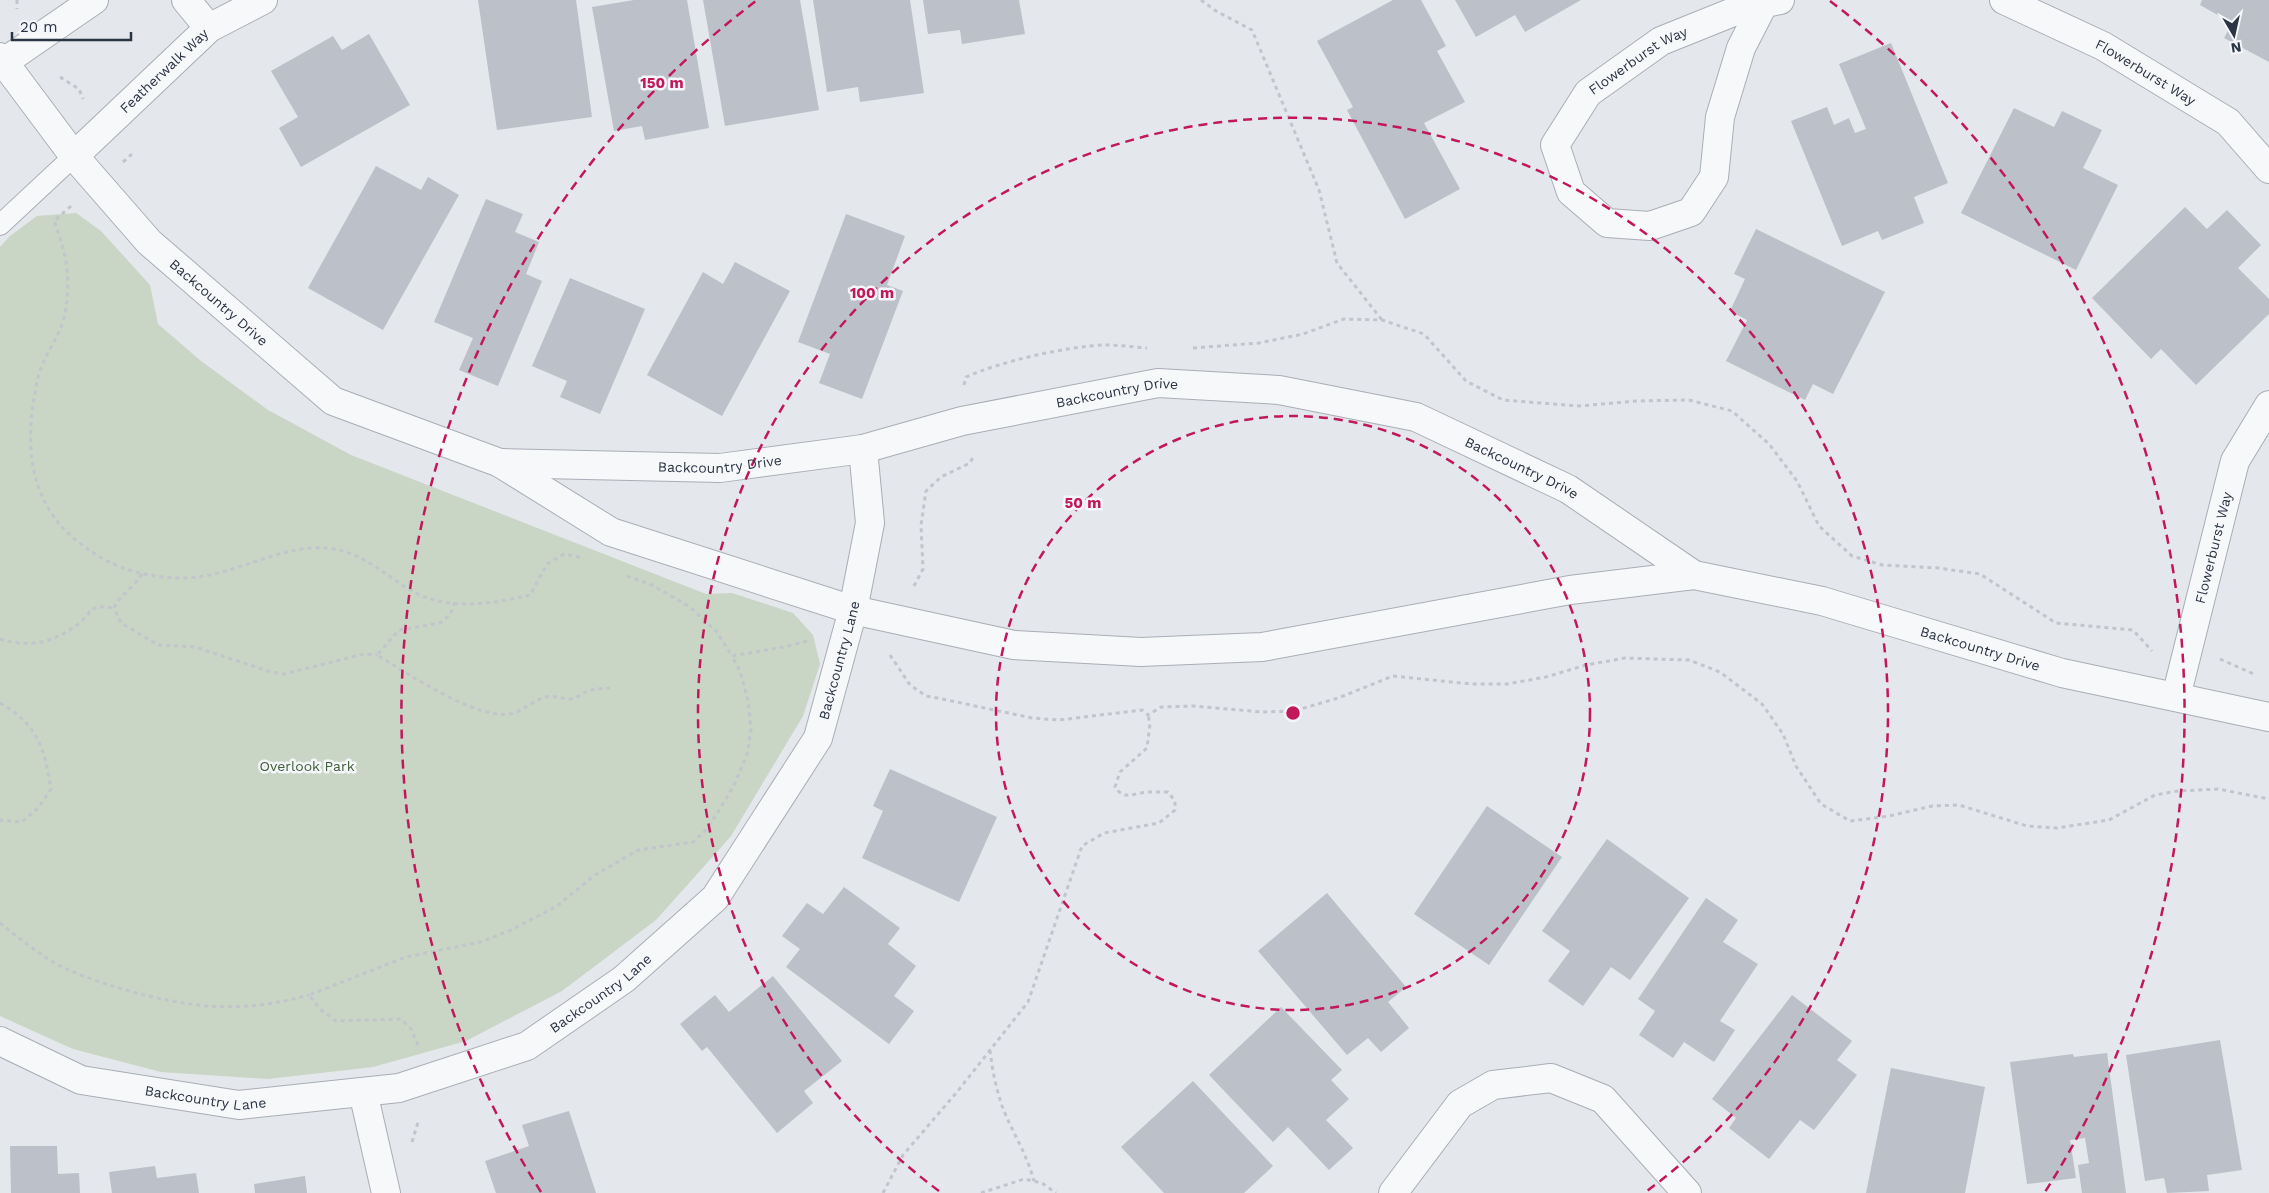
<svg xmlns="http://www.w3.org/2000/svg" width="2269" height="1193" font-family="'Work Sans',sans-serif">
<rect width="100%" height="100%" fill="#e4e7eb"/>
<path fill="#c9d5c5" d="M76,213L101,231L150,285L158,324L201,361L268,410L351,455L706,594L732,593L793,613L813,635L820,664L803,716L731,836L656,920L562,991L466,1041L373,1067L268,1079L161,1072L73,1049L0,1016V247L10,236L37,216Z"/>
<path fill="#bbc0c9" d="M478,0H576L592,117L497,130Z
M634,0H687L709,128L645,140L642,126L614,131L592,7Z
M703,0H800L819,110L725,126Z
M813,0H910L924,93L860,102L858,87L827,92Z
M923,0H1019L1025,34L962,44L960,30L928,34Z
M1393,0H1421L1446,46L1437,51L1465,102L1424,123L1460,189L1405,219L1347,110L1353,107L1317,41Z
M1455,0H1581L1525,32L1515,15L1476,37Z
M2202,0H2269V62L2224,38L2232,23L2200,5Z
M369,34L410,105L301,167L279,128L298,117L271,71L333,36L342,50Z
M1891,43L1948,183L1914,197L1924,223L1882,240L1878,231L1842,246L1791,121L1827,107L1834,125L1849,118L1855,133L1866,129L1839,64Z
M2014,108L2054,127L2062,111L2102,130L2083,168L2118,185L2076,270L1961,213Z
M376,166L421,190L428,177L459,195L383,330L308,288Z
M486,199L523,214L515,232L539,242L526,274L542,281L498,386L459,370L473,338L434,322Z
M2185,207L2207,229L2227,210L2261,245L2238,268L2269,299V314L2196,385L2161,349L2151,359L2092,298Z
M846,214L905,236L887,285L903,291L862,399L819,383L830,354L798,342Z
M1756,229L1885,292L1833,394L1813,384L1805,400L1726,361L1747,320L1730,311L1745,279L1734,274Z
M735,262L790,291L722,416L647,375L703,272L723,284Z
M570,278L645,309L600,414L560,397L567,381L532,366Z
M890,769L997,817L959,902L862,858L883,811L873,806Z
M1487,806L1562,857L1489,965L1414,914Z
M1607,839L1689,898L1630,980L1611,967L1583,1006L1548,981L1570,951L1542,931Z
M844,887L900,928L888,944L916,966L894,996L914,1011L889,1044L786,967L800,949L782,936L807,903L823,914Z
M1327,893L1406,987L1388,1002L1409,1028L1381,1052L1368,1038L1347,1055L1258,951Z
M1706,898L1738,920L1723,942L1758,964L1720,1021L1735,1030L1714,1062L1684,1042L1673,1058L1639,1035L1655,1011L1638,999Z
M773,976L842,1061L804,1091L813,1103L777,1133L707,1047L702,1051L680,1024L715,995L729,1012Z
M1792,995L1852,1041L1837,1060L1857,1075L1814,1130L1800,1120L1769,1159L1729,1128L1736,1118L1712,1099Z
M1281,1007L1342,1070L1331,1080L1349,1099L1326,1120L1353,1148L1329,1170L1288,1127L1273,1142L1209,1075Z
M2220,1040L2242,1170L2207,1175L2209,1191L2167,1193L2164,1178L2145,1181L2126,1055Z
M2107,1053L2126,1193H2082L2078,1165L2089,1163L2085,1138L2070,1140L2076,1178L2027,1184L2010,1062L2073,1054L2074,1057Z
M1891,1068L1985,1087L1965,1193H1866Z
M1193,1081L1273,1166L1244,1193H1164L1121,1147Z
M569,1111L596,1193H496L485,1161L529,1146L522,1125Z
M10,1146H57L58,1174L79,1173L80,1193H11Z
M155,1166L157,1178L196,1173L199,1193H112L109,1172Z
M305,1176L307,1193H255L254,1184Z"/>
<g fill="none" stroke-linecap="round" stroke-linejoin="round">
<defs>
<path id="service" d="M0,225L74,156"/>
<g id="minor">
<path d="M186,0L209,28"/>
<path id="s1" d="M2004,0L2103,46L2228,122L2269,169"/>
<path id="s2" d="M1764,3L1741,48L1720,117L1714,177L1691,212L1650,226L1607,223L1571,192L1555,145L1588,93L1661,41L1743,8L1780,0"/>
<path id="s3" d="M0,57L74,156L149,242L333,401L500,463L611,532L853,610L1014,645L1141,652L1262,647L1570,590L1694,575L1822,601L2062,673L2269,717"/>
<path d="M4,62L94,0"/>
<path id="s4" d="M74,156L209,28L263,0"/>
<path id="s5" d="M500,463L720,468L863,449L962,421L1158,383L1279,390L1416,417L1568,489L1694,575"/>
<path id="s6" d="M2176,697L2235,461L2269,405"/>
<path id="s7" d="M0,1041L81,1080L239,1105L399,1088L527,1046L624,979L715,898L818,738L853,610L870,523L863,449"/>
<path d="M363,1092L386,1193"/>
<path d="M1393,1193L1460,1104L1493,1085L1551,1078L1603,1099L1687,1193"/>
</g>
</defs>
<use href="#service" stroke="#a9aeb6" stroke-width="22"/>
<use href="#minor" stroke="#a9aeb6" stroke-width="30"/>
<path stroke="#c2c5cb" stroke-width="3" stroke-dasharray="4 4" stroke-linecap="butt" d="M17,0V9
M1201,0L1216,11L1252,30L1319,190L1337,263L1382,320
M60,77L79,89L83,99
M123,162L131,155L129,153
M71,206L54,221C67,254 71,278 65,313C61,335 45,353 39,374C36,382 36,391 34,398C25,452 32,505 77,541C109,567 142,578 184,578C229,577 268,551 312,548C356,545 378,571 412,591C447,611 493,604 530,595L547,564L564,554L584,558
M1193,348L1259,343L1303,334L1344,319L1382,320L1424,334L1466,381L1503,400L1579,406L1637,401L1689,400L1732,411L1769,444L1797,481L1819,526L1852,556L1882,565L1938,568L1980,574L2056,623L2133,630L2152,651
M964,385L966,377C999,362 1067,346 1105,345C1119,345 1133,347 1147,348
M142,574C134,587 121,594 114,608L121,623L158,645L195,647L271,672L284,674L364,654L377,655
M627,576L652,585L690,607L717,632L732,656L783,647L808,641
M914,586L923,569L921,525L926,491L941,477L970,463L974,455
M455,602L450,615L440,623L399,630L377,655C407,673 475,719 509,714C521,712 530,703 540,699C552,693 559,699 570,699C578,698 581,694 588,691C594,688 603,689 610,688
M0,639C29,648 54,643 78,624C94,612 86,604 114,608
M890,655L910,685L926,696L947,700L1032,718L1059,720L1142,710L1148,715L1161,707L1193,706L1262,712L1294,711L1338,698L1393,676L1471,684H1507L1546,677L1586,665L1625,658L1689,660L1720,672L1762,704L1783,734L1796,766L1821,804L1850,821L1889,816L1932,806L1959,805L2027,826L2057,828L2109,820L2155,795L2178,791L2218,789L2269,799
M2220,659L2256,675
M0,703C38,725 44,747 51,789L39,807L22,822L0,820
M0,923C15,935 31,948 48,959C85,982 165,1003 208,1006C242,1009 277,1004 309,995
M418,1045L411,1029L401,1019L336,1021L320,1009L309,995L406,957L480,942L509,931L557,906L595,875L638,850L693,842L706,830L720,809L734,785L747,755L751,729L748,700L740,671L732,656
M990,1050C992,1069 996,1088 1002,1106C1012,1132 1027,1154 1034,1181
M412,1142L419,1119
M883,1193L903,1155L957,1092L1028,1002L1082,846L1104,833L1159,823L1175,810V801L1168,792C1161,792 1154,792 1148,792C1134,793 1124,801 1115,787L1120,772L1147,748L1150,724L1148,715
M981,1193L1024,1179L1042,1183L1056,1193"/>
<use href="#service" stroke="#f7f8fa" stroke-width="20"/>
<use href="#minor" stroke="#f7f8fa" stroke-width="28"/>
</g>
<g fill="none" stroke="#c2185b" stroke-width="2.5" stroke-dasharray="9 6">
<circle cx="1293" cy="713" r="297"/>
<path d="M939 1191A595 595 0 1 1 1647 1191"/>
<path d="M541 1192A892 892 0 0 1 756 1M1830 1A892 892 0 0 1 2045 1192"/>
</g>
<g text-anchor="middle" stroke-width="5" stroke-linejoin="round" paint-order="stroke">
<g font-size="14" fill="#2b3444" stroke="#f4f6f9">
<text dy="5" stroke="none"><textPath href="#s2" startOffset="530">Flowerburst Way</textPath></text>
<text dy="5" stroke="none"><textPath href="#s4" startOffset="124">Featherwalk Way</textPath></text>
<text dy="5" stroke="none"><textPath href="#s1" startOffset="159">Flowerburst Way</textPath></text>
<text dy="5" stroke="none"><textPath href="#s3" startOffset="330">Backcountry Drive</textPath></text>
<text dy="5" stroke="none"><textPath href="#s5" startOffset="625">Backcountry Drive</textPath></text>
<text dy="5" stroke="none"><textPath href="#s5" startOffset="220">Backcountry Drive</textPath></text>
<text dy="5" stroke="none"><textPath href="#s5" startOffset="1045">Backcountry Drive</textPath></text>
<text dy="5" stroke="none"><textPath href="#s6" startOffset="154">Flowerburst Way</textPath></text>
<text dy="5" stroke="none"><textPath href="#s3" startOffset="2191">Backcountry Drive</textPath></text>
<text dy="5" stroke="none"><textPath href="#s7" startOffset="1056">Backcountry Lane</textPath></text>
<text dy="5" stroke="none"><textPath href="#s7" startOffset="636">Backcountry Lane</textPath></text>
<text dy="5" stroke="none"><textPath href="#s7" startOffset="216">Backcountry Lane</textPath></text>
</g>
<g font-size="14" fill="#405f39" stroke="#f4f6f9">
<text x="307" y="771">Overlook Park</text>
</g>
</g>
<circle cx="1293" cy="713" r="8" fill="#c2185b" stroke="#f4f6f9" stroke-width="2.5"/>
<g font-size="15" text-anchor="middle" font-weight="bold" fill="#c2185b" stroke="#f4f6f9" stroke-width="5" stroke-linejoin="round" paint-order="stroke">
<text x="662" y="88">150 m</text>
<text x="872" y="298">100 m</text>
<text x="1083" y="508">50 m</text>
</g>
<g transform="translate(2234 35) rotate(171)" stroke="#f4f6f9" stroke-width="4" paint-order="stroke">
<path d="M0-4L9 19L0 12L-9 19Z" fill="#2b3444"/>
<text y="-8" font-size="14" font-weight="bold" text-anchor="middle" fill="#2b3444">N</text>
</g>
<path d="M12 32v8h119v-8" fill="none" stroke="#2b3444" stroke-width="2.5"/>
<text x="20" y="32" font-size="15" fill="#2b3444" stroke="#f4f6f9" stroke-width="4" paint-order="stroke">20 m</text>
</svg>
